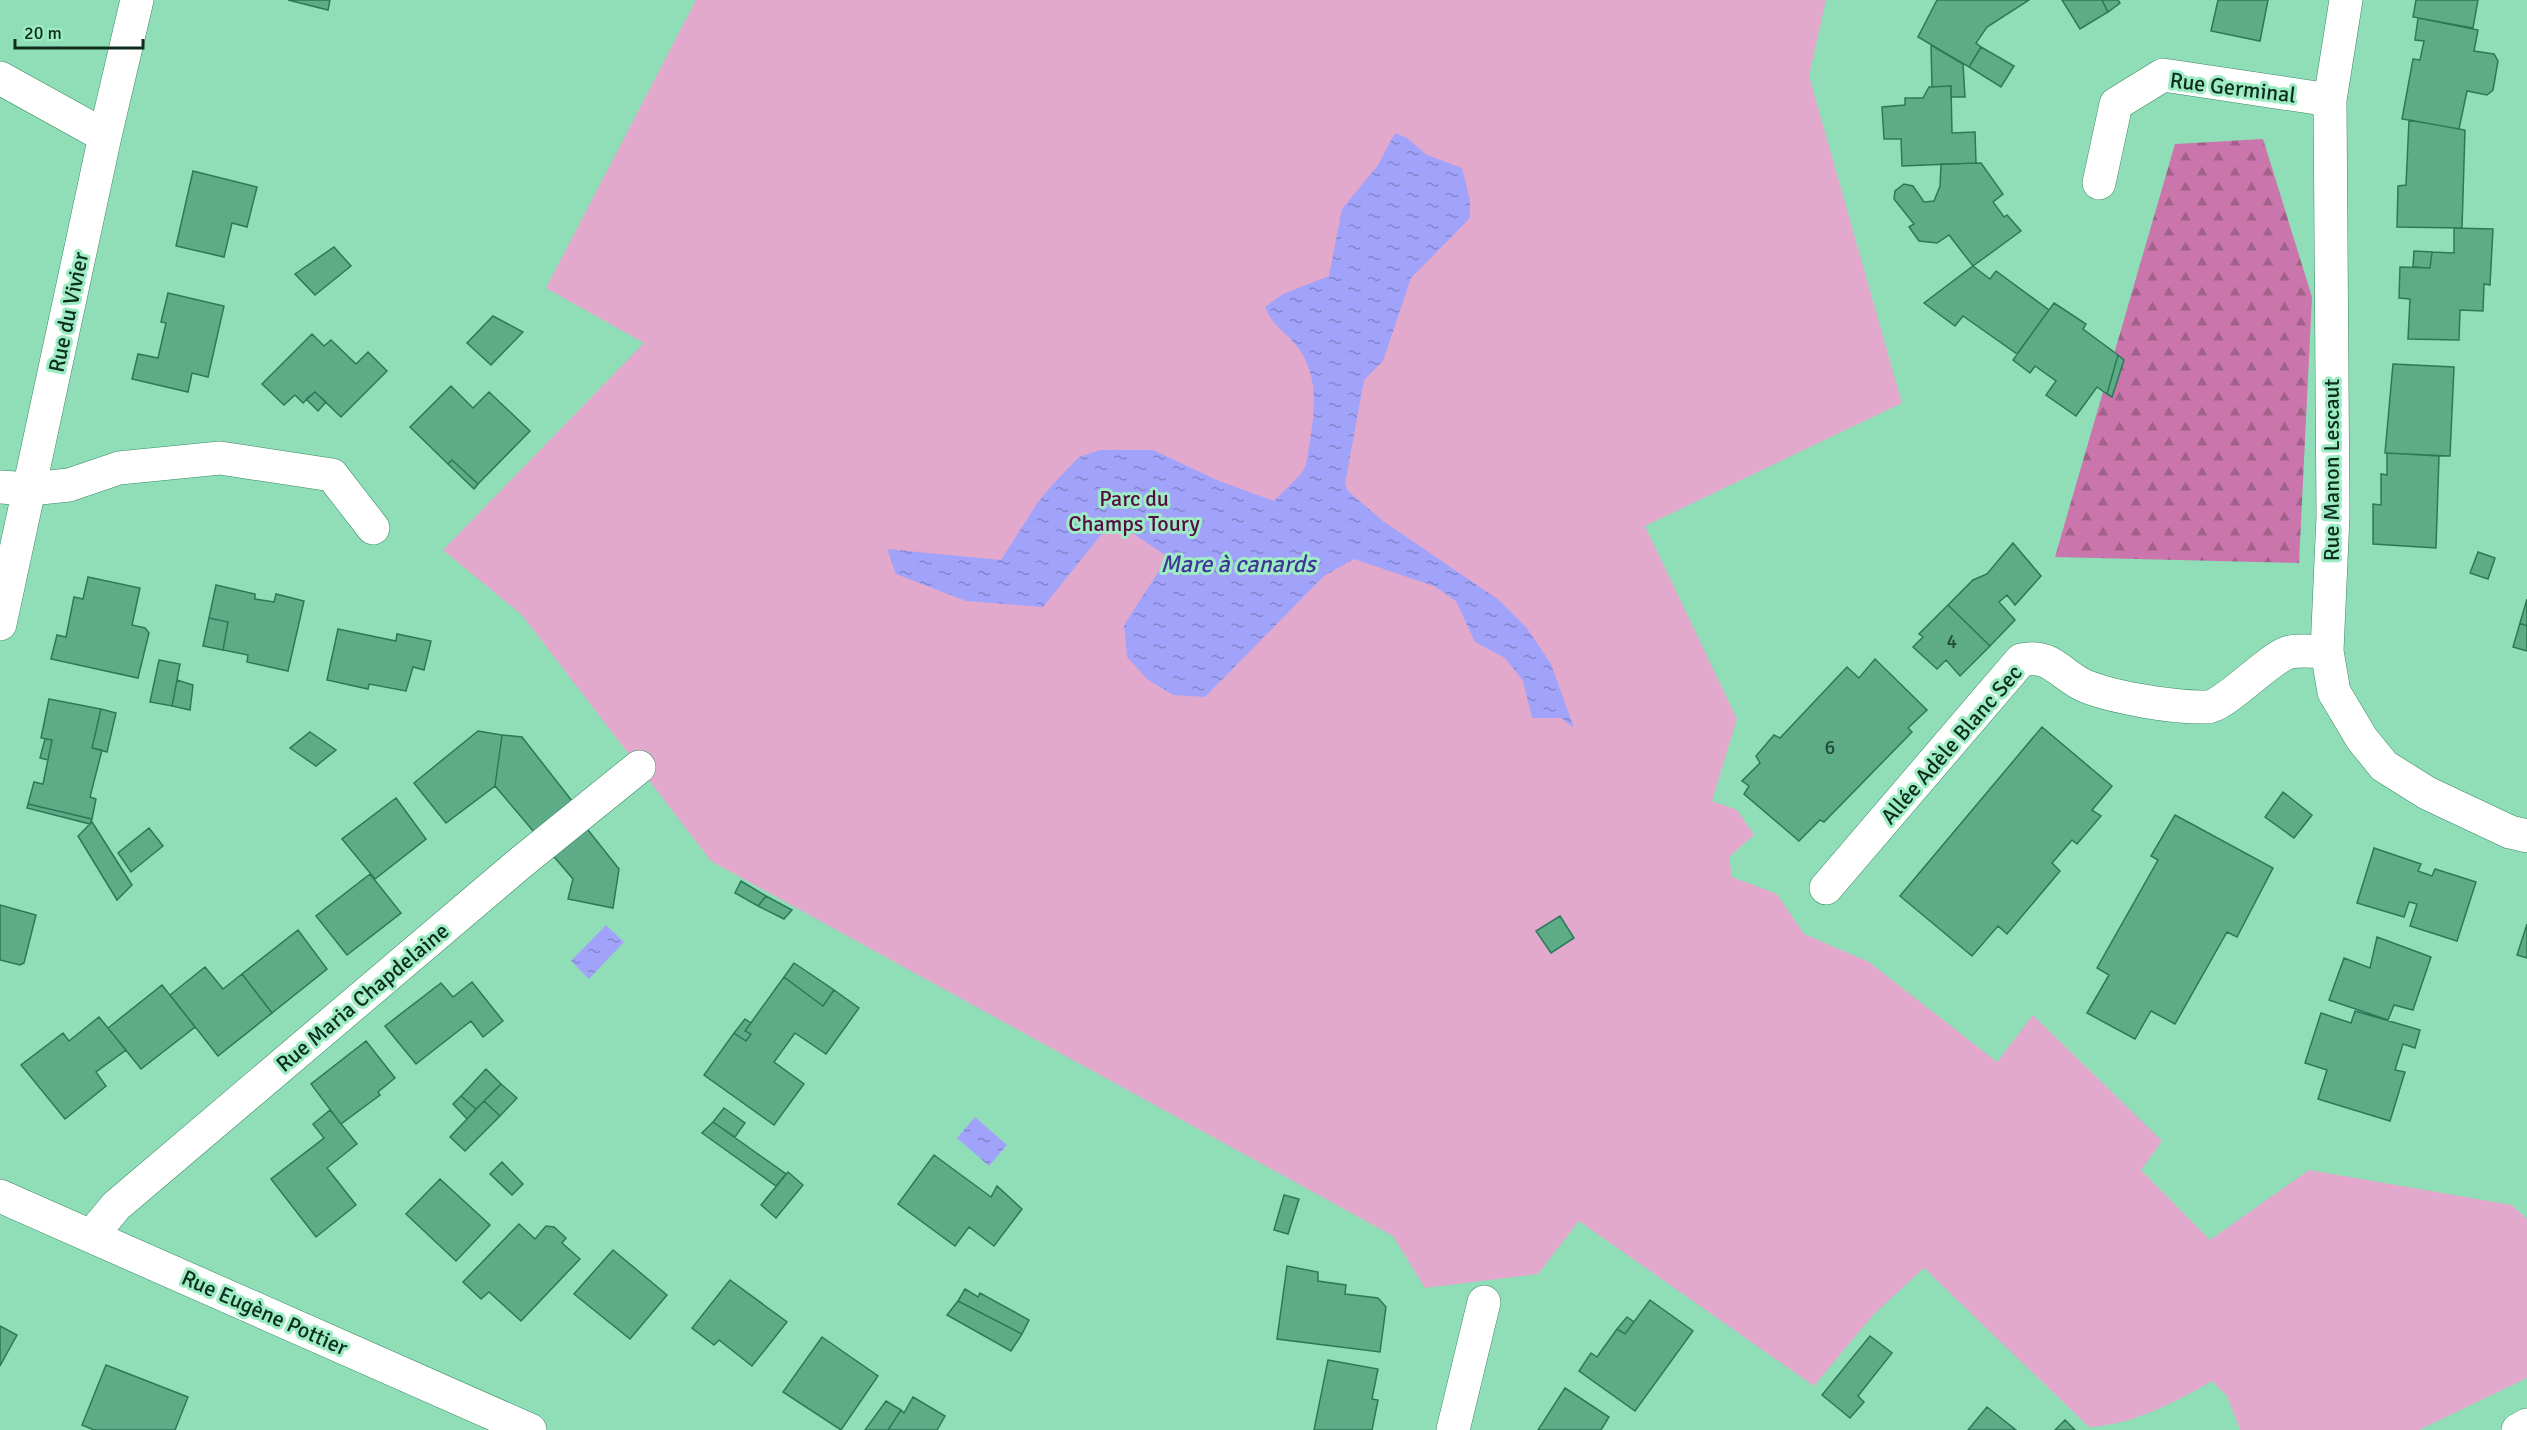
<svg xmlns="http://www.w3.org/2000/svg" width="2527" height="1430" font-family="Signika,sans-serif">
<defs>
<pattern id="forest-firs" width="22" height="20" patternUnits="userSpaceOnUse" patternTransform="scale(1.5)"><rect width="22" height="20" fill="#ca76ac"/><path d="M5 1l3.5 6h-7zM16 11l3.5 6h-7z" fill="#a2618b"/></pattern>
<pattern id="water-ripples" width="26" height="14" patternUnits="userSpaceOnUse" patternTransform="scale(1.5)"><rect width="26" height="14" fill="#a1a3fa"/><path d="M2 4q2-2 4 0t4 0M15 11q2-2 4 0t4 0" fill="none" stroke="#8285ca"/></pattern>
</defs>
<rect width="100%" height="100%" fill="#90deb8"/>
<path fill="#e2a9cc" d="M696,0H1826L1809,76L1902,403L1645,526L1737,719L1712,801L1737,810L1754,835L1729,857L1732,877L1777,894L1804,934L1869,962L1997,1062L2033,1015L2162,1141L2141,1170L2210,1240L2309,1170L2512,1205L2527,1219V1378L2419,1430H2240L2227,1396L2212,1381C2174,1403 2132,1425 2089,1427L1924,1268L1873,1315L1814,1386L1579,1221L1538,1274L1425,1288L1393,1236L711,861L522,615L443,550L644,343L546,288Z"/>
<path fill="url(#forest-firs)" d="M2263,139L2312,297L2299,563L2055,557L2175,144Z"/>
<path fill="url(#water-ripples)" d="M1395,133L1407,138L1427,155L1462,168L1470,200V218L1411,278L1383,361L1364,380L1345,484L1348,491L1383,521L1499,600L1526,627L1551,664L1574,728L1561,718H1532L1523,681L1505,658L1475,642L1456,601L1434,586L1354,559L1324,576L1205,697L1173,695L1147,679L1127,657L1124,625L1168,557L1113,520L1043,607L966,601L896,574L887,549L1001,560L1038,502L1053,484L1079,457L1100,450H1153L1219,481L1274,501L1301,474L1306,465C1312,425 1325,377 1294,343C1281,327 1274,328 1265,307L1283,294L1329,276L1342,209L1378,165Z
M606,925L624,942L589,979L571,961Z
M975,1117L1007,1145L989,1166L957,1138Z"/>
<path fill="#5eab87" stroke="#2a7a58" stroke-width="1.5" d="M288,0H330L328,10Z
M1937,0H2029L1987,27L1976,43L1981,47L1969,67L1918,37Z
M2062,0H2102L2108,12L2080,29Z
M2102,0H2118L2120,3L2108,12Z
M2218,0H2268L2260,41L2211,31Z
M2416,0H2478L2473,28L2413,17Z
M2418,18L2478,30L2474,51L2494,54L2498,61L2493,90L2487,95L2467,91L2459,129L2402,119L2413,59L2420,60L2424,41L2415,40Z
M1931,45L1963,64L1965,97H1951V86L1932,87Z
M1981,47L2014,66L2001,87L1969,67Z
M1951,86L1952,133L1975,132L1976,163L1902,166L1901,139H1884L1882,107L1905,105V98H1923L1929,87Z
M2409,120L2465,130L2462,228L2397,227L2398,186L2406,185Z
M1981,163L2003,194L1993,202L2004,217L2007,215L2021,231L1973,266L1949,235L1937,243L1919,241L1909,227L1914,224L1894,199L1895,191L1904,184L1913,186L1924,202L1934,201L1940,186L1941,164Z
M193,171L257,187L247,227L232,223L224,257L176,246Z
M2454,228L2493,229L2490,285L2484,284L2483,311L2460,310L2459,340L2408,339L2410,299L2399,298L2400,267L2430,268L2432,252L2454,253Z
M334,247L351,266L315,295L295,274Z
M2414,251L2432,252L2430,268L2413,267Z
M1973,266L1990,279L1996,271L2049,310L2017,354L1963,316L1955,326L1924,303Z
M168,293L224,306L208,377L192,373L188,392L132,379L138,354L158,358L166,323L161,322Z
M2054,303L2086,324L2083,329L2118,355L2107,394L2097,387L2076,416L2046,395L2056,381L2035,366L2030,373L2013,360Z
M493,316L523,332L491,365L467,343Z
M312,334L324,346L331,340L356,364L368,352L387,371L341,417L315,392L303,403L295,395L284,405L262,384Z
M2118,355L2124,360L2112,397L2107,394Z
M2393,364L2454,367L2450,456L2385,453Z
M451,386L473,408L489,392L530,431L478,484L452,460L448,464L410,427Z
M315,392L326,402L318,411L306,399Z
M2387,453L2439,456L2436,548L2373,544V504L2381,505V474L2387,475Z
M452,460L478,484L474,489L448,464Z
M2013,543L2041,576L2015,605L2007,595L1999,602L2015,620L1990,646L1948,605L1973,580L1987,574Z
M2478,552L2495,558L2488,579L2470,573Z
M88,577L140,588L132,625L145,628L149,633L138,678L51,659L57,635L66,637L74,597L83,599Z
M216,585L255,594V599L274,602L276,594L304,601L288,671L247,662L248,655L223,650L228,622L209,618Z
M2527,599V626L2520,623Z
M1948,605L1990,646L1960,676L1946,660L1937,669L1913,647L1923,637L1919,634Z
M209,618L228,622L223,650L203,646Z
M2520,623L2527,626V651L2513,647Z
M338,629L396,641L397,634L431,641L424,670L413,667L406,691L369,684L368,689L327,680Z
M1875,659L1927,710L1908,728L1912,732L1824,822L1820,820L1799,841L1744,794L1749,786L1742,781L1760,763L1756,756L1774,735L1780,738L1847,667L1859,678Z
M159,660L180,664L172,706L150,702Z
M177,680L193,685L190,710L172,706Z
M49,699L101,709L92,748L102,750L90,797L96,799L92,819L28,804L34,782L43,784L52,740L41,738Z
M101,709L116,713L107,752L92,748Z
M2042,727L2112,786L2092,810L2101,816L2077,844L2072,840L2052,863L2060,871L2007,934L1998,926L1972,956L1900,896Z
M478,731L502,735L495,786L446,823L414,783Z
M310,732L336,750L316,766L290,748Z
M502,735L522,737L572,801L534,832L495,786Z
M45,739L52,740L48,760L40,758Z
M2283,792L2312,815L2294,838L2265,817Z
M396,798L426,839L375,879L342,839Z
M28,804L92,819L90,824L27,808Z
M2175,815L2273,868L2237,937L2227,932L2175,1024L2151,1011L2135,1039L2087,1013L2109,975L2097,968L2158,860L2151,856Z
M92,822L132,885L117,900L78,836Z
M584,825L619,869L613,908L568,899L573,879L550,852Z
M149,828L163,846L131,872L118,853Z
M2374,848L2421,864L2418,871L2432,876L2435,869L2476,882L2457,941L2410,926L2417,904L2409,902L2404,917L2357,903Z
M370,874L401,913L347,955L316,916Z
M741,881L766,896L758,906L735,893Z
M766,896L792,910L784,919L758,906Z
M0,905L36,915L24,963L20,965L0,960Z
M1560,916L1574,938L1551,953L1536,931Z
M2527,924V958L2517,955Z
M298,930L327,969L272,1013L242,974Z
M2377,937L2431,957L2413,1010L2394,1005L2388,1020L2329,1000L2344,958L2370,968Z
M794,963L834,990L823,1006L784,977Z
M205,967L223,989L242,974L272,1013L218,1056L170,995Z
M784,977L823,1006L834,990L859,1008L826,1054L795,1033L774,1062L804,1084L774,1125L704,1075L734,1033L746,1041L751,1034L745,1031Z
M472,982L503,1021L483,1037L471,1021L416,1064L385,1026L441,983L453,997Z
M162,985L195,1027L141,1069L108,1028Z
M2355,1011L2420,1030L2415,1048L2403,1044L2395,1070L2405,1072L2390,1121L2318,1099L2327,1070L2305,1063L2321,1013L2351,1023Z
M99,1017L126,1050L96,1072L106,1086L65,1119L21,1065L63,1033L69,1041Z
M745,1019L751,1023L745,1031L751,1034L746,1041L734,1033Z
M366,1041L395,1078L378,1092L380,1095L341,1124L311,1084Z
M486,1069L501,1084L476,1109L461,1096Z
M501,1084L517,1098L500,1116L484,1101Z
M461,1096L476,1109L467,1119L453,1104Z
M484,1101L500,1116L465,1151L450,1137Z
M724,1108L745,1123L735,1137L713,1122Z
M330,1110L357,1144L327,1168L356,1205L316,1237L271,1179L324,1138L313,1124Z
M713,1122L786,1174L776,1186L702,1133Z
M934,1155L991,1197L997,1186L1022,1209L994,1246L969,1227L955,1246L898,1204Z
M502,1162L523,1184L512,1195L490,1174Z
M788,1172L803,1185L776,1218L761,1205Z
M440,1179L490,1225L456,1261L406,1214Z
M1284,1195L1299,1199L1288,1234L1274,1230Z
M519,1224L535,1239L546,1226L554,1227L566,1238L562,1243L580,1259L521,1321L489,1292L481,1299L463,1282Z
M613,1250L667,1295L630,1339L574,1294Z
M1287,1266L1318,1272V1281L1346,1285L1345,1294L1378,1298L1386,1307L1380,1352L1277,1339Z
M730,1280L787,1322L752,1366L719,1340L714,1345L692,1328Z
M965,1289L978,1297L980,1293L1029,1320L1022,1334L958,1301Z
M1650,1300L1693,1331L1635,1411L1579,1371L1591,1353L1597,1357L1617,1329L1625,1334Z
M958,1301L1022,1334L1011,1351L947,1315Z
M1627,1317L1634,1322L1625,1334L1617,1329Z
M0,1326L17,1335L0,1366Z
M1870,1336L1892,1353L1858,1396L1864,1402L1850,1418L1822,1395Z
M822,1337L878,1376L841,1430L783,1392Z
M1328,1360L1378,1369L1372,1399L1378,1400L1372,1430H1314Z
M106,1365L188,1397L175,1430H94L82,1425Z
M1565,1388L1609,1417L1601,1430H1538Z
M913,1397L945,1416L937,1430H888L901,1410L904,1413Z
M886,1401L901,1410L888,1430H865Z
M1987,1407L2016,1430H1968Z
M2065,1420L2075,1430H2055Z"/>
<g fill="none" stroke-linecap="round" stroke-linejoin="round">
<defs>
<path id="minor" d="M2346,0L2330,100L2333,516L2327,651L2334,692L2362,739L2384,766L2427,793L2510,832L2527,836
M0,78L105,136
M2099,183L2116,104L2163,75L2330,100
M0,487L30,489L69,485L119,468L220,458L332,475L373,528
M0,624L105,136L137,0
M1826,888L2021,660C2052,653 2060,675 2085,686C2115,698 2175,708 2207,707C2225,706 2271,656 2290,652C2302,650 2315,652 2327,651
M0,1196L530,1430
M92,1235L116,1206L519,864L639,767
M1453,1430L1484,1302
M2518,1430L2527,1425"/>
</defs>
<use href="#minor" stroke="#3a8865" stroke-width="34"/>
<use href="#minor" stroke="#fff" stroke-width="33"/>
</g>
<g text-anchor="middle" stroke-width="6" stroke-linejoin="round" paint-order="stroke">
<g font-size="20" fill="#214d39">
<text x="1952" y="648">4</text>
<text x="1830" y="754">6</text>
</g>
<g font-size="22" fill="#0d2e1f" stroke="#9decc4">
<text transform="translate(2233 87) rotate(7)" y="8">Rue Germinal</text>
<text transform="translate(68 312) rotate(-78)" y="8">Rue du Vivier</text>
<text transform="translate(2331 470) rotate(-90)" y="8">Rue Manon Lescaut</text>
<text transform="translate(1951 744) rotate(-49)" y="8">Allée Adèle Blanc Sec</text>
<text transform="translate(362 997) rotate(-40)" y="8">Rue Maria Chapdelaine</text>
<text transform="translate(265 1312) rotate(24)" y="8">Rue Eugène Pottier</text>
</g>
<g font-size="22" fill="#570b43" stroke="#9decc4">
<text x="1134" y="506">Parc du<tspan x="1134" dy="25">Champs Toury</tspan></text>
</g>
<g font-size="24" font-style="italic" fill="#403698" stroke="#9decc4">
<text x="1238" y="572">Mare à canards</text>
</g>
</g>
<path d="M15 39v9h128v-9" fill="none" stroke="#0d2e1f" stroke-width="3"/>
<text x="24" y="39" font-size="18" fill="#0d2e1f" stroke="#9decc4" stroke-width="4.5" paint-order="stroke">20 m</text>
</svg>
